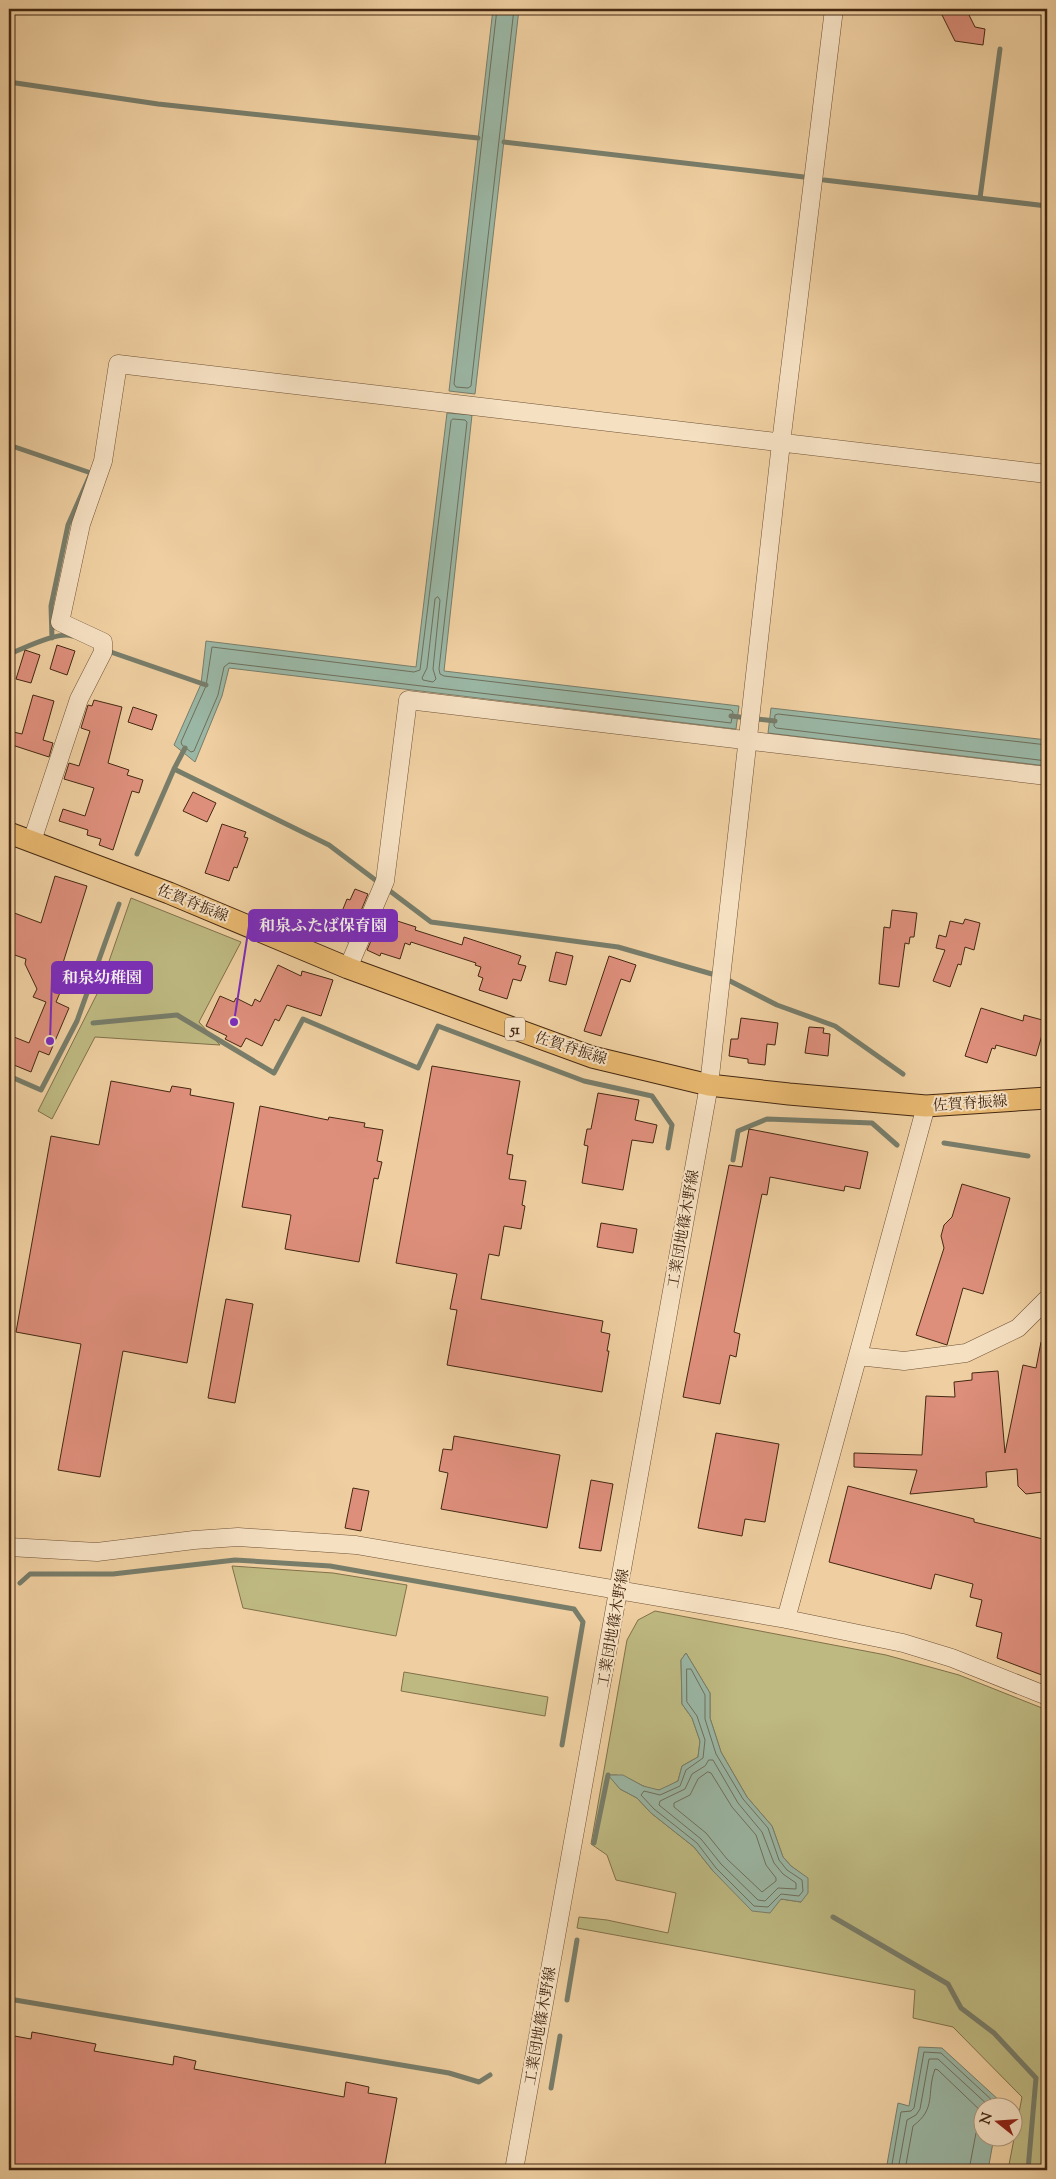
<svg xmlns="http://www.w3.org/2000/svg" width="1056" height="2179" font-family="'Sorts Mill Goudy','Noto Serif JP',serif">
<rect width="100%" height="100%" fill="#efcfa1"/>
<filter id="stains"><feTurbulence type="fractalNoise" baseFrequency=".004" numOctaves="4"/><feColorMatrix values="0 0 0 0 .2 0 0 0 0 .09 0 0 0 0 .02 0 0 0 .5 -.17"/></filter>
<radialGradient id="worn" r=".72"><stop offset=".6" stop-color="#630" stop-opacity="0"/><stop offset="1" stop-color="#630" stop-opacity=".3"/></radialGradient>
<path fill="#beb981" stroke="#81704a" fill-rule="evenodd" d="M131,898L241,942L199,1022L220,1045L95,1037L52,1119L38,1111L99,990Z
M232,1566L333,1573L407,1585L396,1636L243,1608Z
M655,1611L886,1655L959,1675L1047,1710V2170H1008L1022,2097L953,2027L913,2018L915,1990L577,1928L579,1917L607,1920L668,1933L676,1893L616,1880L607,1855L591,1844L627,1640L638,1620ZM686,1653L710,1693V1718L721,1752L747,1797L772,1826L783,1857L791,1866L807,1878L801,1902L781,1899L713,1871L694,1847L651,1813L637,1798L620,1789L609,1775C630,1773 641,1790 659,1790C664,1789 672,1784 678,1781L682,1766L698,1757L700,1741L692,1718L682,1704L681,1660Z
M404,1672L548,1697L545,1716L401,1691Z"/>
<path fill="#9ab6a4" stroke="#787d6a" d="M493,9H519L475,394L449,391Z
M447,413L472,415L444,671L739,706L736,729L229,668L222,696L195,762L174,745L201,684L206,641L416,667Z
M771,708L1047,740V766L768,733Z
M686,1653L710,1693V1718L721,1752L747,1797L772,1826L783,1857L791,1866L808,1878V1893L801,1902L781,1899L770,1913L752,1911L713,1871L694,1847L651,1813L637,1798L620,1789L608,1775H623L643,1786L659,1790L678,1781L682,1766L698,1757L700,1741L692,1718L682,1704L681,1660Z
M919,2047L942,2048L1001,2102L1000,2106H984V2136L994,2137L988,2170H886L898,2103L909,2106Z"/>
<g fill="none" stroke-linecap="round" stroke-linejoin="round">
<path stroke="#6f6f5b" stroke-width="1" d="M497,9L454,384L456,387L468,388L471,386L514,9
M453,419L465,420L467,422L439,669L440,674L444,676L731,710L733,712L731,723L229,663L224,667L218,695L194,751L191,752L182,745L181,742L206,686L212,647L414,672L420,670L451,421Z
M438,597L440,600L433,669L436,679L433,682L423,680L422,678L427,668L435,599Z
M1047,745L778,714L775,715L774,726L776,728L1047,761
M687,1669H691L705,1695V1719L716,1754L743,1799L768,1828L779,1860L787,1870L802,1880L803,1891L799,1896L781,1894L768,1907L754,1906L716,1868L697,1843L654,1809L641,1795L644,1791L660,1795L680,1786L686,1770L703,1758L705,1740L697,1716L687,1702Z
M709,1760H713L738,1803L762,1832L774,1863L783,1874L796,1883V1889L778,1888L765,1901L758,1900L721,1864L701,1839L659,1805L660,1801L685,1789L692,1774L705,1766Z
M708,1772L711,1773L732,1807L756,1835L766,1865L776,1878V1881L762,1892L727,1859L706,1833L674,1807V1803L690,1795L698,1779Z
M891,2170L901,2112L911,2111L914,2108L924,2052L941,2053L995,2103L996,2106
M898,2170L907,2120L916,2115L920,2109L929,2059H938L989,2106
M905,2170L913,2126C937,2108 926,2094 935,2069L938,2070L984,2114
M969,2170L976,2133L984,2122"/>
<path stroke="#787d6a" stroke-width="5" d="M9,82L158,104L478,138
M504,142L804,177
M824,180L1047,206
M980,198L1000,49
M9,445L91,473L68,525L51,606L52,638
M105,650L206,685
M9,654C23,649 58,631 72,636
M731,716L775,721
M174,769L329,845L431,922L618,947L712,974
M137,854L174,769L185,748
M730,981L777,1005L835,1026L903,1074
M93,1023L177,1015L274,1073L303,1019L418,1068L438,1026L584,1081L652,1096L672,1125L668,1148
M9,1076L41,1090L77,1021L119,904
M944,1143L1028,1156
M733,1160L738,1131L767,1119L872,1123L897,1145
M20,1583L30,1574H113L235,1560L330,1566L574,1609L583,1622L562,1745
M594,1843L608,1775
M833,1917L948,1984L961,2008L994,2033L1036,2078L1028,2170
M9,1999L449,2073L479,2082L490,2075
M567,2000L577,1940
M551,2088L560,2036"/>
</g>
<path fill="#de8f7c" stroke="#442812" d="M939,9H966L975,27L985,29L983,45L955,41Z
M57,645L75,651L67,675L50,669Z
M25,650L40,655L31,683L16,679Z
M33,695L54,701L43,740L53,743L49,757L9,744V731L22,734Z
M94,700L122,707L108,763L129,770L127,775L143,780L139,793L132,791L113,850L99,845L101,839L87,835L88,830L59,821L63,809L85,816L94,788L64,779L69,763L79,766L90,731L81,728L88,705L92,706Z
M133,707L157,715L152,730L128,722Z
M193,792L216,803L207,822L183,811Z
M222,824L246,832L244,837L248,838L237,868L234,867L229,881L205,873Z
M55,876L87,886L58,979L65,981L56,1002L69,1008L49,1055L39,1051L31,1072L9,1063V1035L29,1043L46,1002L33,997L37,989L25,964L26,959L9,953V911L41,923Z
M355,889L368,894L348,942L335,937L340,925L337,924L347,899L350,900Z
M892,910L917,913L914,937H910L909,944L905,943L899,987L879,984L884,927L890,928Z
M388,918L416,927L415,930L462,945L464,937L521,956L518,964L526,966L521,981L513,979L507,999L479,990L483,978L478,976L481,967L475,965L476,963L411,942L410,945L405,943L400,959L381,953L380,956L367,950L374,934L382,936Z
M965,919L980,923L974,950L965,947L961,965L958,964L950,987L933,981L945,950L936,948L939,935L946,937L950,921L963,924Z
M556,952L573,956L566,985L549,981Z
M609,956L636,965L630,982L621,979L601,1036L584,1031Z
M278,965L301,976L302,971L333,980L321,1016L287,1005L279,1021L275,1019L262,1046L246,1038L241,1047L225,1039L227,1036L206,1026L220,996L234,1002L236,998L252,1006L255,999L260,1002Z
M981,1008L1023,1021L1024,1015L1046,1021L1036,1056L996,1045L995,1049L992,1048L987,1063L965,1056Z
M741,1018L778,1023L775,1045L767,1044L765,1065L748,1063V1059L729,1056L731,1039H738Z
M809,1027L824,1028L823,1033L830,1034L828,1056L805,1053Z
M432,1066L520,1081L507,1154L513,1155L509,1179L526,1181L522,1205L525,1206L521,1229L504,1226L499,1256L489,1254L481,1299L603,1321L601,1332L610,1334L607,1351H609L602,1392L447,1365L457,1310L450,1309L457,1274L396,1263Z
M111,1081L170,1092L172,1086L191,1089L190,1095L234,1103L187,1363L123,1351L100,1477L58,1470L81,1344L16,1332L51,1136L99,1145Z
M598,1093L639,1100L635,1120L657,1125L653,1143L632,1140L623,1190L582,1183L588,1146L584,1145L587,1129H591Z
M260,1106L328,1120L329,1117L365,1123L364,1127L383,1130L377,1161L382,1162L378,1179L374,1178L359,1262L285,1249L291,1215L242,1207Z
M749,1129L868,1152L860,1189L845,1186L844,1191L770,1177L767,1195L762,1194L734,1332L740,1334L736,1357L730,1355L720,1404L683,1397L729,1165L742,1167Z
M962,1184L1010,1198L983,1294L963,1288L947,1345L916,1335L944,1248L941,1236L944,1225L952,1217Z
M601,1223L637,1229L633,1253L597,1247Z
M226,1299L253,1304L235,1403L208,1398Z
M1041,1342L1047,1343V1473L1043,1492L1026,1494L1018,1486L1017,1469L986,1472L987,1487L910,1494L917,1470L854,1467V1453L922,1455L926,1396L955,1397L954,1382L972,1380V1373L998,1371L1005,1453L1023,1365L1036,1368Z
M716,1433L779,1444L765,1522L745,1519L742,1536L698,1528Z
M454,1436L560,1455L547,1528L441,1509L448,1473L439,1471L443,1449L452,1450Z
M591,1480L613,1484L601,1551L579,1548Z
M848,1486L974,1519V1522L1047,1540V1677L997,1658L1002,1633L976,1626L982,1600L970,1597L973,1584L935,1574L931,1589L829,1562Z
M353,1488L369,1491L361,1531L345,1528Z
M32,2032L96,2044L94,2051L173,2065L174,2056L196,2061L194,2069L344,2097L346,2082L369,2087L368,2093L397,2098L384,2170H9V2035L31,2039Z"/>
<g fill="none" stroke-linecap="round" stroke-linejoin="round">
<defs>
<path id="minor" d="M32,841L79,699L103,652V642L60,622L81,524L103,461L118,364L1047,474
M348,968L385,881L408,700L1047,776
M858,1356L904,1361L966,1353L1018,1328L1047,1299
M9,1547L97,1552L194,1540L238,1537L356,1545L786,1619L903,1643L952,1658L1047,1696
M786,1619L926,1106
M514,2170L709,1085L781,443L834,9"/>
<path id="major" d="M9,833L169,893L348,968L592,1057L709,1085L789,1094L926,1106L1047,1098"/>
</defs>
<use href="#minor" stroke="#6f5236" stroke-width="19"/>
<use href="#major" stroke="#442812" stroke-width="23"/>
<use href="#minor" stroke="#f5e0c2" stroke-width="18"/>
<use href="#major" stroke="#e8b870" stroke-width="21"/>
</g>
<g text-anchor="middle" stroke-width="4" stroke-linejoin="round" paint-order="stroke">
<rect fill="#f5e0c2" stroke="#795f47" stroke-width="1" x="505" y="1017.5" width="20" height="23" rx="4"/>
<g font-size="14" font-weight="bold" fill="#442812">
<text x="515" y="1034">51</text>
</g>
<g font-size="15" fill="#442812" stroke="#f5e0c2">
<text transform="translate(193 903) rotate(22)" y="5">佐賀脊振線</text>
<text transform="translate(571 1048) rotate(18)" y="5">佐賀脊振線</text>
<text transform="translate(970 1103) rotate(-4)" y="5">佐賀脊振線</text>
<text transform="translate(683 1229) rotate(-80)" y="5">工業団地篠木野線</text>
<text transform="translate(613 1628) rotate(-80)" y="5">工業団地篠木野線</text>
<text transform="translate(540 2026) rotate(-80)" y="5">工業団地篠木野線</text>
</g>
</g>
<path fill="none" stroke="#7b2cbf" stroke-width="2" d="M234 1022L249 926M50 1041L52 977"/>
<g fill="#7b2cbf" stroke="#f5e0c2" stroke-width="2">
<circle cx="234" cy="1022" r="5"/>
<circle cx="50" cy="1041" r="5"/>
</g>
<g fill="#7b2cbf" stroke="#7b2cbf" stroke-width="2">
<rect x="249" y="910" width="148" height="31" rx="5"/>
<rect x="52" y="962" width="100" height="31" rx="5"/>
</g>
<g font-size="16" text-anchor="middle" font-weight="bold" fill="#fff">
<text x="323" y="931">和泉ふたば保育園</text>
<text x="102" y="983">和泉幼稚園</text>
</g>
<rect width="1056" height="2179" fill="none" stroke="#efcfa1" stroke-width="30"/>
<rect x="10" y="10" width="1036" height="2159" fill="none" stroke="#442812" stroke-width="2.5"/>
<rect x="15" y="15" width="1026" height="2149" fill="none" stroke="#442812"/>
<g transform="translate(998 2122) rotate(287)"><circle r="24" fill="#f5e0c2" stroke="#ae967c"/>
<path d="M0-4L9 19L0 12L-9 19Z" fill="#8f2418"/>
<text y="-8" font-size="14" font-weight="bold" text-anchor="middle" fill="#442812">N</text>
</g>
<rect width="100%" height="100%" filter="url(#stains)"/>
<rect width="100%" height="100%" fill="url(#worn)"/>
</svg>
